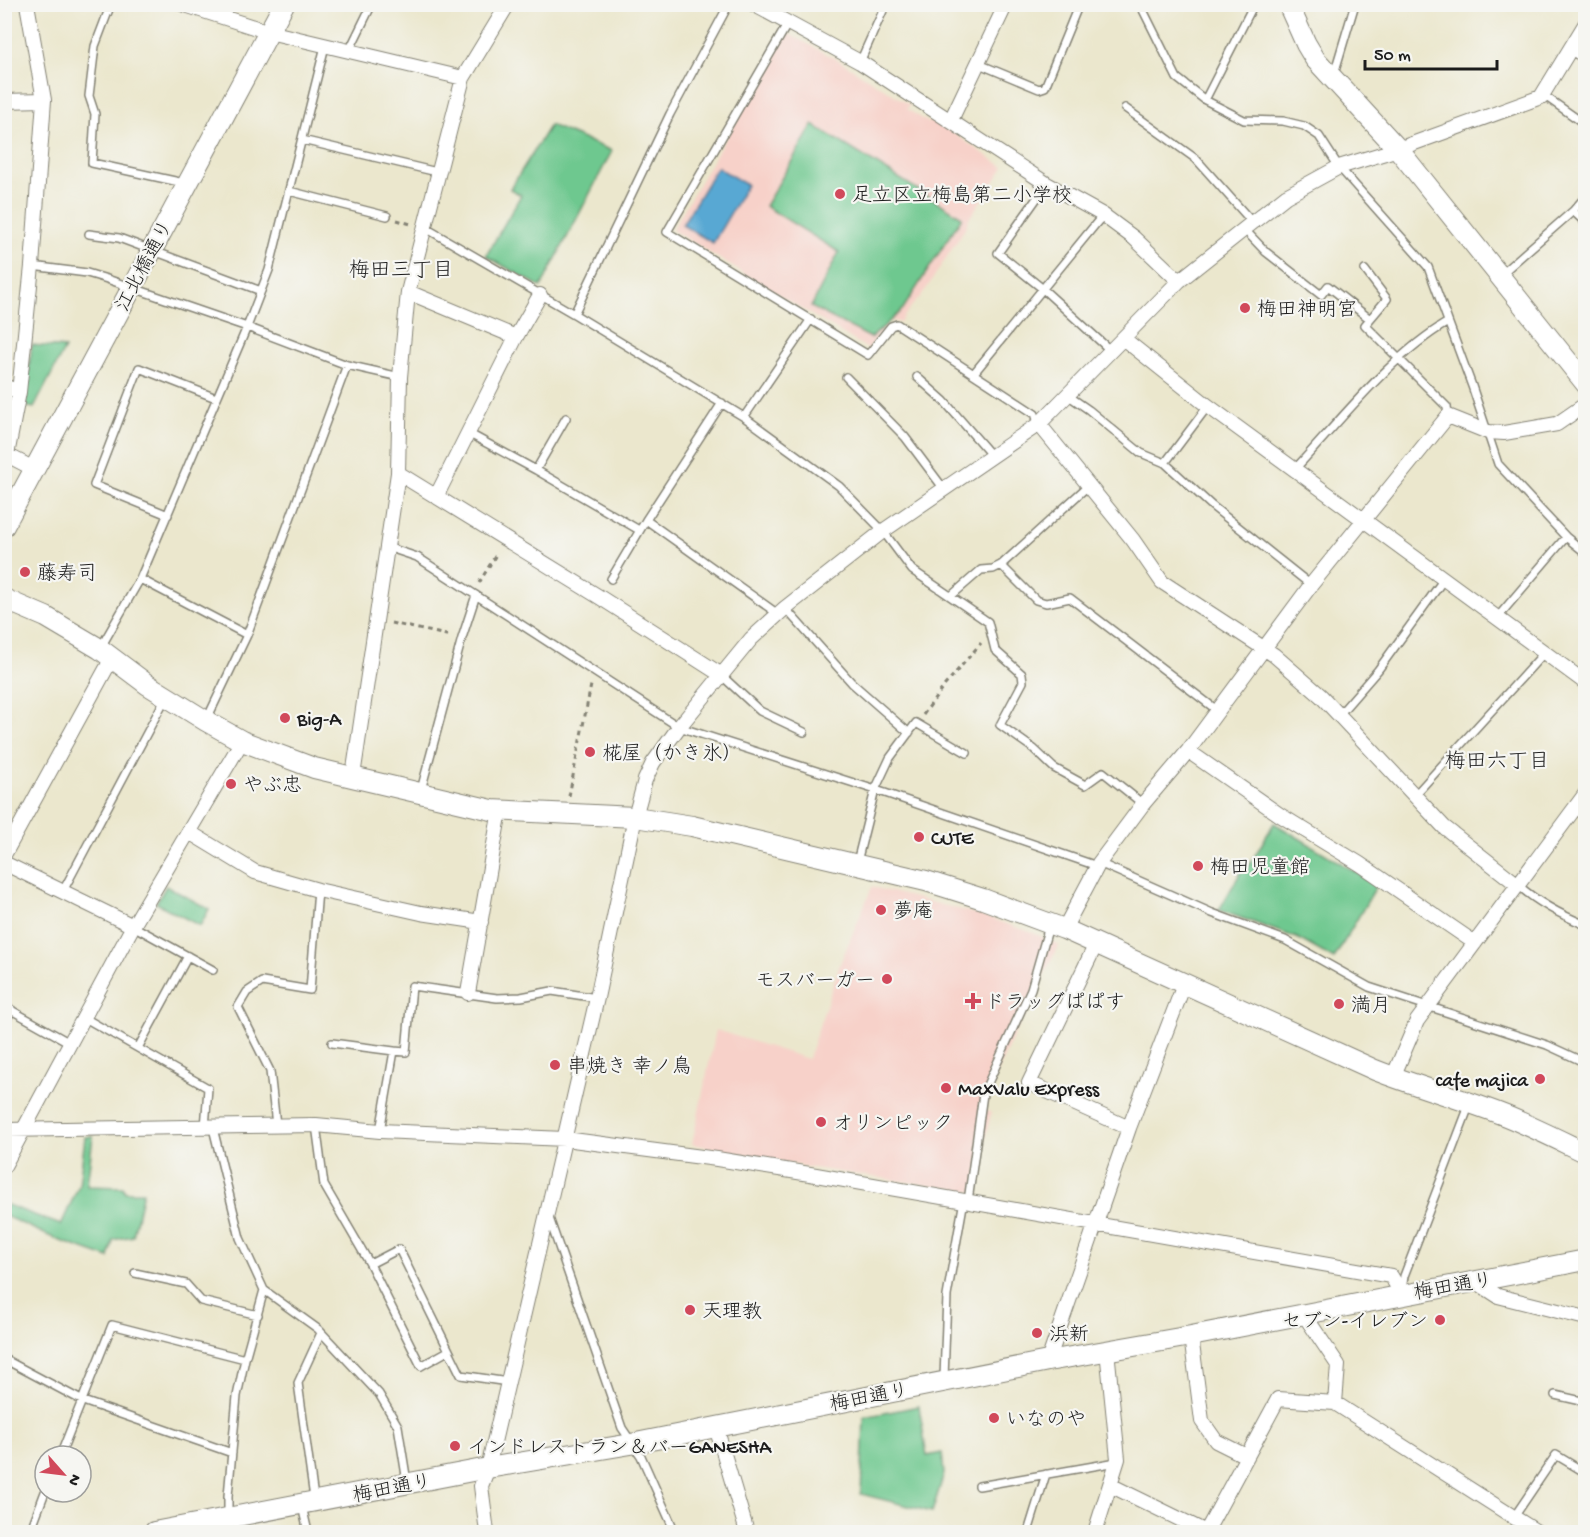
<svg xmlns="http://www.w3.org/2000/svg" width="1590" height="1537" font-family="'Gochi Hand','Klee One',sans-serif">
<rect width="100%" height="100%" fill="#f6f6f2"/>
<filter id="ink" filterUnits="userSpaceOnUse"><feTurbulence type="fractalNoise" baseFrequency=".0167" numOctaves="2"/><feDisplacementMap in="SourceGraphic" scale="12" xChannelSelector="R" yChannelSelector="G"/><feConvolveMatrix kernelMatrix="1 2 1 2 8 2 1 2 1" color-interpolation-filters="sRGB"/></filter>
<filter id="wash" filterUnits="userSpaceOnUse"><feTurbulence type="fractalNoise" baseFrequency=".008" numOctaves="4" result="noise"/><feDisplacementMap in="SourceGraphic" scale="24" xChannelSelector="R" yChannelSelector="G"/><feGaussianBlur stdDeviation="1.35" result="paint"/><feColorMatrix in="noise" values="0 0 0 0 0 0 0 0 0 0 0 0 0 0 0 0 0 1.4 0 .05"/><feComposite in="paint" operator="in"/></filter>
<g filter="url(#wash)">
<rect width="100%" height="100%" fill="#ebe7cd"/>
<path fill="#f7d1c9" d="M787,33L840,61L910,105L907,109L929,123L932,119L1004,167L968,220L966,227L921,297L916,300L900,322L890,321L868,349L672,230Z
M872,887L977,914L1033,933L1059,945L1019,1024L990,1087L985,1110L991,1113L974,1192L807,1167L692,1144L716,1030L808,1059L840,964Z"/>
<path fill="#6ec88f" stroke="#457256" stroke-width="1.5" d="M550,125L612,151L541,287L486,256L521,195L510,189Z
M813,125L962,217L903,309L871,338L811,307L839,252L765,206Z
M32,345L65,348L34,408L24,406Z
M1274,823L1377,885L1334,959L1297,938L1219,910L1242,870L1246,871Z
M166,886L209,909L200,926L156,903Z
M93,1136L87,1186L123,1187L125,1192H143L133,1236L113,1240L109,1258L58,1240L5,1216V1204L61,1225L79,1185L85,1137Z
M919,1406L927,1456L942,1453L944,1474L932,1512L861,1494L864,1417Z"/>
<path fill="#59a8d3" stroke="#3a6278" stroke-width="1.5" d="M717,167L747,185L713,243L682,225Z"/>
</g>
<g filter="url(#ink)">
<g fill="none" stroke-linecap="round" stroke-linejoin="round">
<defs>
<path id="lane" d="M111,4L95,46L89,96L95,114L92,163L184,183
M1140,4L1177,78L1205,100L1244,120L1283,121L1304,126L1319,136L1339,167L1428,267L1472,386L1498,464L1566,537L1586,553
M788,23L667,232L868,355L891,326L897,324L1035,414L1039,424
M349,51L372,4
M860,62L886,4
M979,64L1039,89L1045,87L1079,4
M1334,74L1355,4
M1542,94L1586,125
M1205,100L1254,4
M1125,108L1196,159L1253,223
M302,140L437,172
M1047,184L998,253L1043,289L1111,351
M289,191L387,216
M1586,196L1573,211L1586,223
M424,227L574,314L744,417L839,486L883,531L912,570L988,622L995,650L1022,674L1023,682L1000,725L1034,749L1054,768L1085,785L1103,772L1143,804
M1245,230L1266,252L1321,295L1328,286L1370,319
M89,234L119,238L261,291
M32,266L87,273L107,279L247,327L347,365L400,377
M1365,270L1387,299L1365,325L1447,407L1448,416
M1501,274L1573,211
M574,314L670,114L729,4
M974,373L1103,215
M846,377L905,437L944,489
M917,377L944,401L992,456
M1066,394L1089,410L1141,453L1165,463L1212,506L1311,585
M744,417L811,319
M468,433L536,470L639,530
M1165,463L1208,406
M1295,469C1341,420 1390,356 1448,322
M536,470L566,418
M168,515L94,485L139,368L216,398
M646,520L778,614
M387,547L417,557L679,727L885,793L1097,866
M1001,565L1036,600L1046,603L1070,598L1218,711
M140,579L247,635
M611,579L646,520L722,403
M951,596L981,570L993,569L1001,565L1088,486
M785,608L852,683L909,733
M1497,618L1566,537
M101,647L140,579L247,327L269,270L325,46
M721,675L760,711L804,732
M1338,716L1378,670L1444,579
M207,719L247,635L347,365
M421,790L462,638L476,595
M1415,795L1544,653
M857,862L875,790L890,758L916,723L967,753
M1099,863L1212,913L1285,940L1369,987L1547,1045L1586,1063
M1518,885C1537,902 1561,915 1586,925
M63,891L165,699
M133,926L213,970
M4,1006L70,1043
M83,1017L208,1088L205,1128
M4,1023L12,1010
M332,1043L394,1051
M138,1048L188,956
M276,1125L270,1071L238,1007L247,992L262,982L310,990L318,890
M316,1125L324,1185L370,1264L421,1366L448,1351
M213,1128L240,1238L264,1290L245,1359L237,1396L228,1496V1515
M380,1131L394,1051L406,1052L412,986L497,998L521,997L552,991L597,998
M968,1201L983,1094L1031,989L1049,926
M549,1218L622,1428L641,1456L675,1532
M370,1264L399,1249L461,1375L508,1382
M135,1273L186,1284L201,1301L258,1315
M264,1290L318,1329L379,1394L398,1426L407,1482
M1402,1290L1404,1276L1469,1106
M4,1359L83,1401L232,1453
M944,1378L947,1296L964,1200
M1555,1395L1586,1402
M60,1456L112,1325L245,1359
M979,1486L1117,1462
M314,1498L298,1383L321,1333
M302,1506L308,1532
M1514,1517L1556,1455L1586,1473
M30,1532L45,1492
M1028,1532L1046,1474"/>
<path id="street" d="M27,4L44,100L32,266L19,392L7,455L34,469
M182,4L269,32L463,78
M753,4L860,62L1047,184L1103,215L1134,238L1179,281
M1572,47L1586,57
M4,101L44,100
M951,120L1006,4
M408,292L516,337
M1124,339L1208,406L1586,683
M4,386L19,392
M1039,424L1133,540L1162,582L1274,655L1321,696L1444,827L1518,885
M398,473L601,598L720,674
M437,495L516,337L540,295
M1188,751L1280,815L1360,864L1475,943
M353,776L398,473L400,377L408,292L463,78L508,4
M189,832L255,872L318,890L421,913L481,922
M4,855L112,658
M4,863L133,926
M1064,929L1099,863L1143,804L1188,751L1311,585L1448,416L1488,432L1504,433L1557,424L1586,404
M1096,944L1029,1083L1129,1128
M468,993L500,810
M1393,1077L1417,1021L1586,793
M4,1130L316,1125L380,1131L565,1139L717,1159L816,1175L1391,1276L1402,1294
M4,1166L133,926L242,741
M1475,1281L1498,1296L1586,1318
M1303,1313L1338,1365L1335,1403L1537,1532
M1191,1336L1202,1421L1216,1441L1246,1456
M1048,1361L1129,1128L1185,982
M716,1427L747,1532
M1110,1485L1206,1532
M487,1532L481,1486L488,1468L597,998L635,817L645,780L653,763L679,727L751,639L785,608L883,531L1039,424L1179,281L1286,196L1339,167L1398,149L1541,97L1586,23
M1095,1532L1118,1459L1107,1350
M1206,1532L1278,1399L1335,1403"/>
<path id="secondary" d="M1288,4L1306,44L1315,59L1398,149L1586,384
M4,526L284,4
M4,599L46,617L100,649L148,685L206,721L242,741L314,768L492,810L635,817L692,826L926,881L983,899L1064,929L1375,1070C1418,1087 1463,1099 1506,1116C1533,1127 1559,1140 1586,1153
M154,1532L488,1468L631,1444L1048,1361L1191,1336L1586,1260"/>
</defs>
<use href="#lane" stroke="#848274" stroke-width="10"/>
<use href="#street" stroke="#848274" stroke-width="16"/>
<use href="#secondary" stroke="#848274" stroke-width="22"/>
<path stroke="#848274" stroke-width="3" stroke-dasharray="4.5 4.5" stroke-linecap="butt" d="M397,220L411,224
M479,583L497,553
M391,623L451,636
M923,715L945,685L981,643
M569,796L591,685"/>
<use href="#lane" stroke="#fff" stroke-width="7"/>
<use href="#street" stroke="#fff" stroke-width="14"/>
<use href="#secondary" stroke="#fff" stroke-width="20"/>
</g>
</g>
<g fill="#d1495b" stroke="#f6f6f2" stroke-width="2">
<circle cx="840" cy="194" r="6"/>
<circle cx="1245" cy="308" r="6"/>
<circle cx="25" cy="572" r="6"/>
<circle cx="285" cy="718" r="6"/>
<circle cx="590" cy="752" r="6"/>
<circle cx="231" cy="784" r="6"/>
<circle cx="919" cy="837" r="6"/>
<circle cx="1198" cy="866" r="6"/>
<circle cx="881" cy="910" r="6"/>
<circle cx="887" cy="979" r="6"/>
<path d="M970 992h6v6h6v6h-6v6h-6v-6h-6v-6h6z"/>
<circle cx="1339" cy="1004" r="6"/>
<circle cx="555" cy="1065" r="6"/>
<circle cx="1540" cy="1079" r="6"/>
<circle cx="946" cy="1088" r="6"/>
<circle cx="821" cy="1122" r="6"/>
<circle cx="690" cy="1310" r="6"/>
<circle cx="1440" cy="1320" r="6"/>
<circle cx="1037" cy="1333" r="6"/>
<circle cx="994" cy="1418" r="6"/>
<circle cx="455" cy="1446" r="6"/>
</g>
<g text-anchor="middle" stroke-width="4.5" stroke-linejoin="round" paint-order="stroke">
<g font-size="20" fill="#1c1c1c" stroke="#f6f6f2" text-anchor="start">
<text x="852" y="201">足立区立梅島第二小学校</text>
<text x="1257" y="315">梅田神明宮</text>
<text x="37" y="579">藤寿司</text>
<text x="297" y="725">Big-A</text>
<text x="602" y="759">椛屋（かき氷）</text>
<text x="243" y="791">やぶ忠</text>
<text x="931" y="844">CUTE</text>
<text x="1210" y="873">梅田児童館</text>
<text x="893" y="917">夢庵</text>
<text x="875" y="986" text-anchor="end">モスバーガー</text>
<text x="985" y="1008">ドラッグぱぱす</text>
<text x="1351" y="1011">満月</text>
<text x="567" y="1072">串焼き 幸ノ鳥</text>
<text x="1528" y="1086" text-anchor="end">cafe majica</text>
<text x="958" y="1095">MaxValu Express</text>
<text x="833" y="1129">オリンピック</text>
<text x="702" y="1317">天理教</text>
<text x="1428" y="1327" text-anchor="end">セブン-イレブン</text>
<text x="1049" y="1340">浜新</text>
<text x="1006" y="1425">いなのや</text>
<text x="467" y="1453">インドレストラン＆バーGANESHA</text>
</g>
<g font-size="20" fill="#1c1c1c" stroke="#f6f6f2">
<text transform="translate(143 265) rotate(-62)" y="7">江北橋通り</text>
<text transform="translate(1453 1285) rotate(-10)" y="7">梅田通り</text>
<text transform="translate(869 1396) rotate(-11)" y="7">梅田通り</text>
<text transform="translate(392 1487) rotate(-11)" y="7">梅田通り</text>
</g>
<g font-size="21" fill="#1c1c1c" stroke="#f6f6f2">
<text x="401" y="276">梅田三丁目</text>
<text x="1497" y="767">梅田六丁目</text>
</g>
</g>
<rect width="1590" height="1537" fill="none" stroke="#f6f6f2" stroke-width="24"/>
<g transform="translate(63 1474) rotate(118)"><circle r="28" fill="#f6f6f2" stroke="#9f9f9c" stroke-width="1.5"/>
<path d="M0-4.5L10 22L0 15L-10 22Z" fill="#d1495b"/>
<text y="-9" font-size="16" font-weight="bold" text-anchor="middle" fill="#1c1c1c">N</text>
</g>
<path d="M1365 60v9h132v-9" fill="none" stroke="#1c1c1c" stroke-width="3"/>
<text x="1374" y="60" font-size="18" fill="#1c1c1c" stroke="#f6f6f2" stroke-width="4.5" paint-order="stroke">50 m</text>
</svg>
